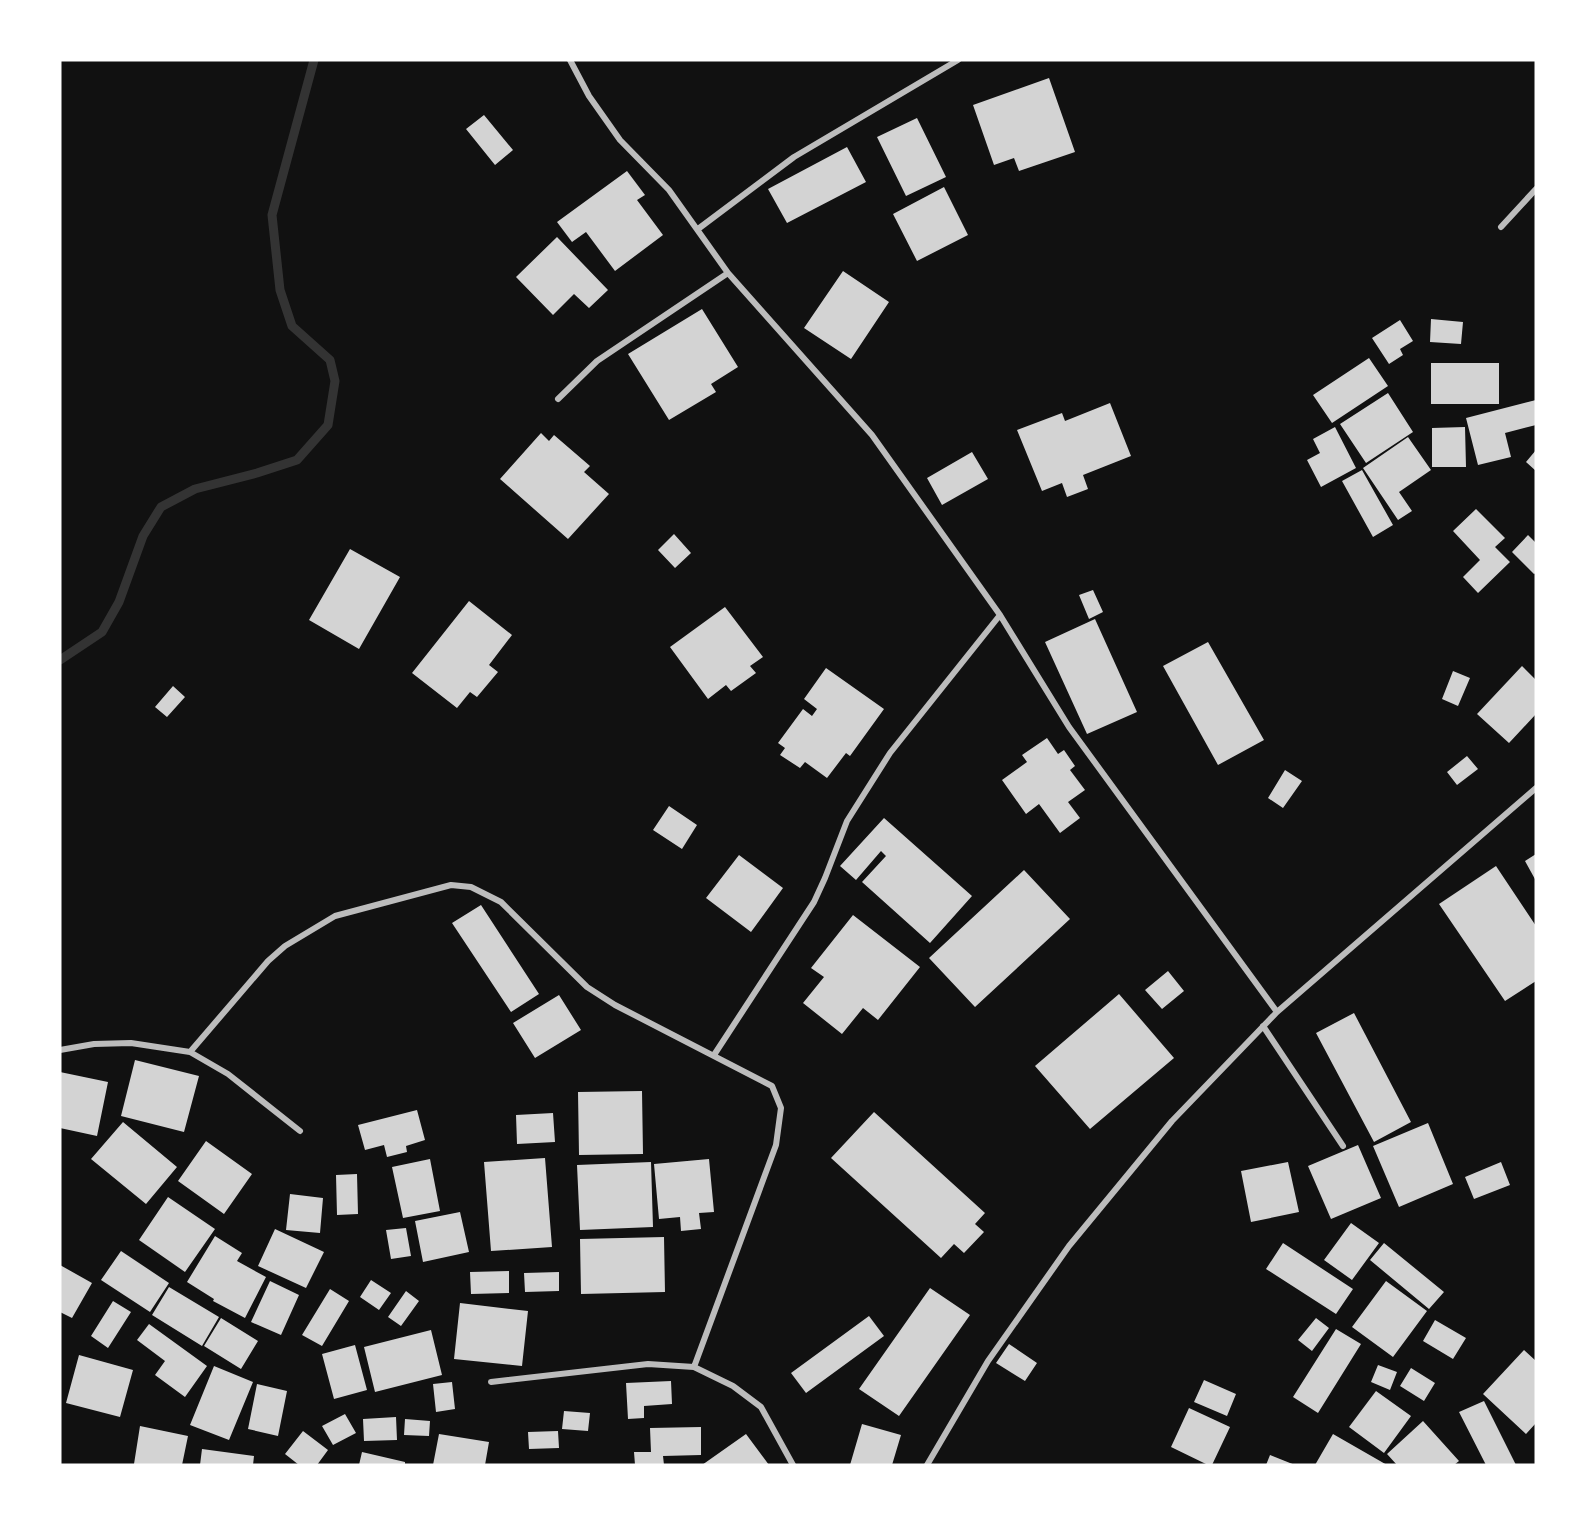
<svg xmlns="http://www.w3.org/2000/svg" width="1596" height="1525" font-family="'DejaVu Sans',sans-serif">
<rect width="100%" height="100%" fill="#111"/>
<g fill="none" stroke-linecap="round" stroke-linejoin="round">
<path stroke="#333" stroke-width="9" d="M60,660L102,632L119,602L143,536L161,507L195,489L257,473L297,460L328,425L335,381L330,360L292,326L280,290L272,215L314,60"/>
</g>
<path fill="#d3d3d3" d="M1049,78L1075,152L1019,171L1014,158L994,165L973,105Z
M484,115L513,150L495,165L466,129Z
M917,118L946,177L906,196L877,137Z
M847,147L866,182L787,223L768,189Z
M627,171L645,195L637,200L663,235L615,271L586,232L572,242L557,222Z
M944,187L968,235L917,261L893,214Z
M557,237L608,290L589,308L574,294L553,315L516,277Z
M843,271L889,302L851,359L804,328Z
M702,309L738,367L711,384L716,392L669,420L628,354Z
M1431,319L1463,322L1461,344L1430,342Z
M1400,320L1413,341L1400,349L1403,355L1389,364L1372,338Z
M1369,358L1388,386L1332,423L1313,395Z
M1431,363H1499V404H1431Z
M1388,393L1413,432L1366,463L1340,424Z
M1536,400V425L1505,433L1511,457L1478,465L1466,418Z
M1110,403L1131,456L1083,475L1088,489L1067,497L1062,483L1042,491L1017,430L1062,413L1065,421Z
M1335,427L1356,468L1321,487L1307,460L1320,453L1313,439Z
M1465,427L1466,467H1432V428Z
M541,433L549,441L554,435L590,466L584,472L609,494L568,539L500,479Z
M1408,437L1431,470L1399,492L1412,511L1398,520L1363,468Z
M1536,450V471L1526,462Z
M972,452L988,479L942,505L927,478Z
M1362,470L1393,525L1373,537L1342,481Z
M1476,509L1505,538L1495,547L1510,562L1478,593L1463,577L1480,560L1453,531Z
M674,534L691,553L675,568L658,550Z
M1528,535L1536,543V573L1534,574L1512,552Z
M350,549L400,577L359,649L309,620Z
M1093,590L1103,612L1089,619L1079,595Z
M469,601L512,635L489,665L498,672L477,697L470,692L457,708L412,673Z
M725,607L763,657L750,666L756,673L731,691L726,685L708,699L670,647Z
M1095,619L1137,712L1087,734L1045,642Z
M1208,642L1264,740L1218,765L1163,666Z
M1522,666L1536,680V714L1509,743L1477,714Z
M826,668L884,709L850,756L846,753L827,778L805,762L800,768L780,755L785,748L778,743L803,709L812,716L817,709L804,699Z
M1453,671L1470,678L1458,706L1442,699Z
M173,686L185,697L167,717L155,707Z
M1047,738L1058,754L1064,750L1075,766L1070,770L1085,790L1068,802L1080,818L1060,833L1039,804L1026,814L1002,780L1027,762L1022,755Z
M1467,756L1478,769L1457,785L1447,772Z
M1285,770L1302,781L1283,808L1268,798Z
M669,806L697,825L682,849L653,830Z
M884,818L972,896L930,943L862,882L886,856L881,851L856,880L840,866Z
M1536,854V881L1525,861Z
M739,855L783,888L751,932L706,898Z
M1496,866L1536,926V981L1505,1001L1439,904Z
M1024,870L1070,919L975,1007L929,958Z
M481,905L539,994L511,1012L452,923Z
M853,915L920,967L878,1020L863,1008L842,1034L803,1003L824,977L811,968Z
M1168,971L1184,991L1162,1009L1145,990Z
M1119,994L1174,1058L1090,1129L1035,1066Z
M559,995L581,1030L535,1058L513,1023Z
M1354,1013L1411,1122L1374,1142L1316,1033Z
M135,1060L199,1076L184,1132L121,1116Z
M60,1072L108,1082L97,1136L60,1128Z
M642,1091L643,1154L579,1155L578,1092Z
M417,1110L425,1140L406,1146L407,1152L387,1157L384,1145L365,1150L358,1125Z
M874,1112L985,1213L975,1224L984,1232L964,1253L954,1244L941,1258L831,1158Z
M553,1113L555,1142L517,1144L516,1115Z
M123,1122L177,1167L146,1204L91,1159Z
M1428,1123L1453,1184L1399,1207L1373,1146Z
M206,1141L252,1174L224,1214L178,1181Z
M1358,1145L1381,1198L1331,1219L1308,1166Z
M545,1158L552,1247L491,1251L484,1162Z
M430,1159L440,1211L403,1218L392,1167Z
M709,1159L714,1212L699,1213L701,1229L681,1231L680,1217L659,1219L654,1164Z
M651,1162L653,1227L580,1230L577,1165Z
M1288,1162L1299,1212L1251,1222L1241,1171Z
M1501,1162L1510,1185L1474,1199L1465,1177Z
M357,1174L358,1214L337,1215L336,1175Z
M290,1194L323,1198L320,1233L286,1230Z
M168,1197L215,1229L185,1272L139,1240Z
M460,1212L469,1252L423,1262L415,1221Z
M1351,1223L1379,1243L1352,1280L1324,1260Z
M406,1228L411,1256L391,1259L386,1230Z
M275,1229L324,1252L306,1288L258,1266Z
M215,1236L242,1253L237,1261L266,1277L245,1318L213,1301L214,1299L187,1282Z
M664,1237L665,1292L581,1294L580,1239Z
M1283,1243L1353,1289L1336,1314L1266,1269Z
M1384,1243L1444,1292L1429,1309L1370,1260Z
M121,1251L169,1283L150,1312L101,1280Z
M60,1265L92,1283L72,1318L60,1312Z
M509,1271V1293L471,1294L470,1272Z
M559,1272V1291L525,1292L524,1273Z
M371,1280L391,1293L379,1310L360,1297Z
M270,1281L299,1295L281,1335L251,1322Z
M1386,1281L1427,1311L1393,1357L1352,1327Z
M169,1287L219,1317L202,1346L152,1315Z
M930,1288L970,1315L899,1416L859,1389Z
M330,1289L349,1301L322,1346L302,1335Z
M406,1291L419,1301L401,1326L388,1317Z
M113,1301L131,1312L108,1348L91,1336Z
M460,1303L528,1311L522,1366L454,1359Z
M869,1316L884,1336L806,1393L791,1373Z
M221,1318L258,1341L241,1369L204,1346Z
M1316,1318L1329,1328L1312,1351L1298,1340Z
M1435,1320L1466,1338L1453,1359L1423,1341Z
M149,1324L207,1366L185,1397L155,1375L165,1361L137,1340Z
M1336,1329L1361,1344L1318,1413L1293,1397Z
M431,1330L442,1375L375,1392L364,1347Z
M1009,1344L1037,1363L1025,1381L996,1363Z
M355,1345L367,1390L334,1399L322,1354Z
M1524,1350L1536,1361V1423L1526,1434L1483,1394Z
M79,1355L133,1370L120,1417L66,1403Z
M1378,1365L1397,1372L1390,1390L1371,1382Z
M214,1366L253,1382L229,1440L190,1425Z
M1411,1368L1435,1383L1424,1401L1400,1386Z
M1204,1380L1236,1394L1227,1416L1194,1402Z
M671,1381L672,1404L644,1406V1418L628,1419L626,1383Z
M452,1382L455,1409L436,1412L433,1384Z
M257,1384L287,1391L278,1436L248,1429Z
M1376,1391L1411,1416L1384,1453L1349,1427Z
M1484,1401L1516,1465H1486L1459,1412Z
M1189,1408L1230,1427L1212,1465H1208L1171,1447Z
M564,1411L590,1413L588,1431L562,1429Z
M345,1414L356,1433L333,1445L322,1426Z
M396,1417L397,1440L364,1441L363,1419Z
M405,1419L430,1421L429,1436L404,1435Z
M1423,1421L1459,1461L1454,1465H1397L1387,1454Z
M862,1424L901,1435L892,1465H850Z
M140,1426L188,1436L182,1465L134,1464Z
M701,1427V1455L663,1456L664,1465H635L634,1452H651L650,1428Z
M303,1431L328,1450L317,1465H299L285,1454Z
M558,1431L559,1448L529,1449L528,1432Z
M439,1434L489,1442L485,1465H433Z
M746,1434L769,1465H702Z
M1333,1434L1387,1465H1315Z
M202,1449L254,1456L253,1465H200Z
M362,1452L405,1462V1465H359Z
M1270,1455L1295,1465H1266Z"/>
<g fill="none" stroke-linecap="round" stroke-linejoin="round">
<path stroke="#bcbcbc" stroke-width="6" d="M570,60L589,96L620,140L669,190L728,273L872,435L1000,615L1069,727L1277,1012
M1501,227L1536,189
M698,229L794,157L958,60
M558,399L597,361L728,273
M1263,1026L1343,1146
M60,1050L94,1044L131,1043L190,1052L228,1074L300,1131
M190,1052L268,961L285,946L335,916L451,885L471,887L501,902L587,987L615,1005L772,1086L781,1108L776,1145L694,1367
M714,1055L814,902L825,878L847,821L890,753L1000,615
M491,1382L648,1364L694,1367L733,1386L761,1407L793,1465
M927,1465L988,1361L1069,1246L1172,1121L1277,1012L1536,788"/>
</g>
<rect width="1596" height="1525" fill="none" stroke="#ffffff" stroke-width="123"/>
</svg>
